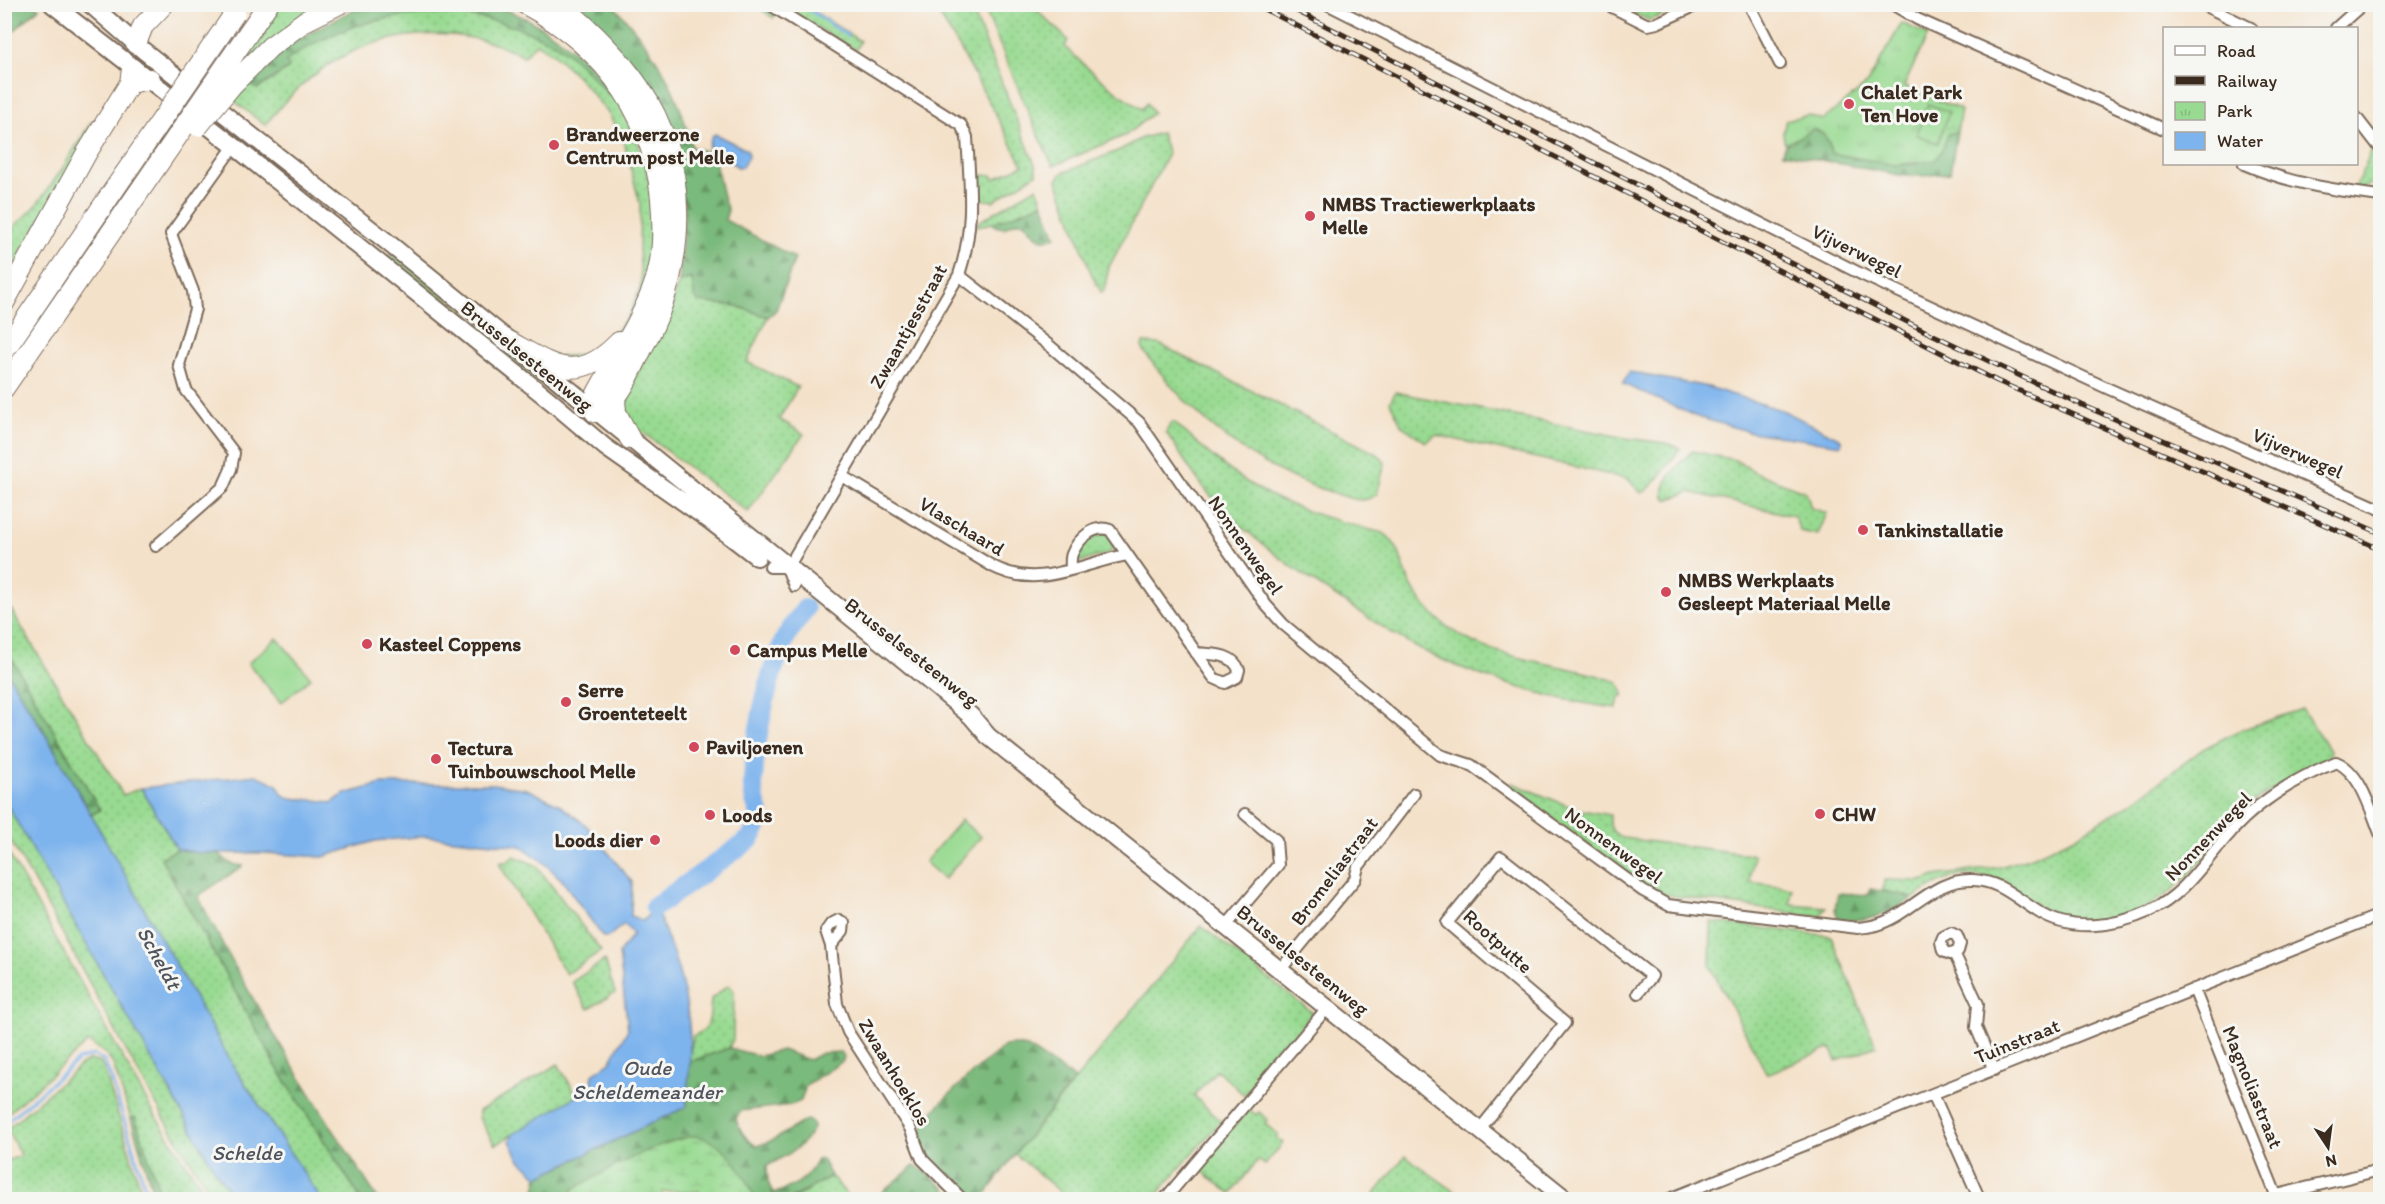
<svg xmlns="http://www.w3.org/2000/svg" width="2385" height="1204" font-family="Itim,sans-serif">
<defs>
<pattern id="grass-dots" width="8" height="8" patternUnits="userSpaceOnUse" patternTransform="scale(1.5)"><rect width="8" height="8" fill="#98da91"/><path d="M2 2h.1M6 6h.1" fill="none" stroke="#84bb7d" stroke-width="1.8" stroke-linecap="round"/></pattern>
<pattern id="forest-firs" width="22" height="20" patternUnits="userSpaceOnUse" patternTransform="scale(1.5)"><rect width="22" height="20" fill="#7aba7b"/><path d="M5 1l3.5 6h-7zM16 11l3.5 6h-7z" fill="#659764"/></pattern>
<pattern id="wetland-marsh" width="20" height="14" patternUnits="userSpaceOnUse" patternTransform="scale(1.5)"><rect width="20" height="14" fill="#98da91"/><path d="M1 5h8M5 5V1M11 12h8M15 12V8" fill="none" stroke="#84bb7d"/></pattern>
<pattern id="park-tufts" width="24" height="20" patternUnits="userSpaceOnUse" patternTransform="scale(1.5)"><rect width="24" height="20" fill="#98da91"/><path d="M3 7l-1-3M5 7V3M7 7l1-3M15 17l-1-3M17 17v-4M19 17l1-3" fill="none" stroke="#84bb7d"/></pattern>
</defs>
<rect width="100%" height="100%" fill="#f6f6f2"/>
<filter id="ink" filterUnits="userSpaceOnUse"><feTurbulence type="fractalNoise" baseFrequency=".0167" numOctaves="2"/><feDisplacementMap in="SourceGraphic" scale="12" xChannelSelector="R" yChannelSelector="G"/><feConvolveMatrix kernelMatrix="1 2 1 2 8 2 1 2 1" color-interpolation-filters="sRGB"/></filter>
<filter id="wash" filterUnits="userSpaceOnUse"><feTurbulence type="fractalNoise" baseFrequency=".008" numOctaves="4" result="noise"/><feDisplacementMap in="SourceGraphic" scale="24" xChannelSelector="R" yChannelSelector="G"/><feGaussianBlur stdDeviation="1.35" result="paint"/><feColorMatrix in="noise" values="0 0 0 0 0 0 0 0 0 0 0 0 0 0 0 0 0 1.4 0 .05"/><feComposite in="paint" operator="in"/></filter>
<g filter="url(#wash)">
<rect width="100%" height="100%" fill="#f4e1c9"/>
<path fill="url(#grass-dots)" stroke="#6a8258" stroke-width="1.5" d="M281,5H327L243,66L242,61Z
M756,5H804L860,41L856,50L782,7L773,18Z
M933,5H969L972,9L1036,167V174L994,201L978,199L976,176L992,175L994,179L1023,165L959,47Z
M983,5H1032L1068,40L1065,47C1089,70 1113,91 1142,109L1147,103L1153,113L1126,135L1053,166L1033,123Z
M1650,5H1675L1669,13L1649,20L1632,13Z
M423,12C470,14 516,20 557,45C577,58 594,79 610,96L613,93C654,157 669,240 634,310C629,320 623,334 615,341C605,350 590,356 579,362L559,356L586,355L605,343L629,315L640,289L641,279L639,248L640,204L625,146L609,114L577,76L552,53L536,43L524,56C467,27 397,27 340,58C310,74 286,99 265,125L234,101L248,84L258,89L289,68L286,61C332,28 369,21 423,12Z
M91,122L96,125L5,281V255L7,252L5,249V235L35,207L61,171Z
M1161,133L1168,154L1109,267L1104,291L1101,292L1091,273L1057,180L1062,173L1120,150L1142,138Z
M2373,147C2385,165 2380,189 2355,188Z
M1037,187L1043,203L993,223L977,226V223Z
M392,253L565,394L560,400L386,260Z
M692,278L694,295L709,303L737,306L768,317L747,362L798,387L779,419L804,434L748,512L630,423C614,395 651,353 664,326C670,313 674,296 679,282Z
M1143,343L1159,344L1379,455L1385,463L1377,494C1364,505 1349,498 1334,493C1268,474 1207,430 1164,377C1156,368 1148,359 1142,347Z
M1395,392L1626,438L1665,443L1680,448C1672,460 1653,490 1641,493L1628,479L1436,435L1426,442L1402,426L1390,402Z
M1174,422C1197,443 1219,464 1245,481C1286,508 1336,521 1383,533C1400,543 1402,566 1410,583C1416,596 1425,606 1435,616C1481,663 1561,660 1618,682L1623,693V696L1619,697L1617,708C1559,702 1478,678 1426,652C1395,637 1366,616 1337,597C1291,568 1247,536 1210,495C1193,476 1180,453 1166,432L1171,423Z
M1692,451L1735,460L1755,472L1806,492L1811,508L1827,513L1818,535L1800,531L1794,516L1689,492L1668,500L1664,496C1660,480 1682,463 1692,451Z
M1106,532L1114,543L1110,553L1080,562L1076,561C1078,545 1091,535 1106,532Z
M4,598L123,795L141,788L177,849L161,858L278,1069L361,1199H321L234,1067L91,815L100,810L10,656L5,652Z
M2302,709L2330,751L2329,760C2297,776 2266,790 2239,814C2231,822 2224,833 2216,842C2190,875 2165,905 2122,916C2102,921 2079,923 2059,918C2048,915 2037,905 2028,899C1979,869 1962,866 1912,899L1903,895L1883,891L1884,880L1922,881L1935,876L2000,867L2034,856L2075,837L2131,803L2203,749L2238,731Z
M1512,783L1576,809L1610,815C1609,828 1611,832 1623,838L1754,855L1750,882L1792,888L1790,904L1826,907L1820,917L1661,894L1643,885L1510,787Z
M5,801L216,1172L235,1199H215C136,1082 78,953 5,832Z
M4,845L153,1112L209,1199H162L135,1117L131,1119L113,1064L106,1054L88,1042L5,1116Z
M514,856L536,865L601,951L566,974L500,865V862H507Z
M1711,922L1831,936L1876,1046L1837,1061L1831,1048L1767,1074L1710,966Z
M1201,926L1313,1013L1244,1095L1217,1070L1194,1096L1221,1121L1153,1199H1069L1015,1154Z
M605,960L615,993L588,1009L572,982Z
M729,985L734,991L733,1039L729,1048L689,1062L693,1036C713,1028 709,1018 711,999Z
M90,1060L101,1063L105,1072L144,1199L5,1200V1161L21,1156L7,1129L82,1064Z
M558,1064L577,1096L495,1145L479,1118V1111Z
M1249,1109L1256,1115L1259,1112L1268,1120L1265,1124L1278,1134L1276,1138L1283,1143L1265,1165L1258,1160L1231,1194L1198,1168Z
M1405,1156L1454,1191L1449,1199H1371Z
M831,1176L851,1199L791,1200Z"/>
<path fill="url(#forest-firs)" stroke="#5a724c" stroke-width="1.5" d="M5,4L34,5L39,8L6,38Z
M488,4C539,18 582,51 613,93L611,96C594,79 578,59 558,46C551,41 541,38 533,34C453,0 357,10 286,61L289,68L257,89L248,84L262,67L298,39L351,11L374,5Z
M572,5H613C655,50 677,86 692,148L710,152C721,170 718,190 728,210L725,220L795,258L776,310L768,317L737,306L698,302L694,295L692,278L679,282L685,203Z
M1813,129C1825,132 1829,141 1831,153L1896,165L1916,164L1942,150L1948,134L1957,132L1950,173L1921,176L1899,175L1783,153L1785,145Z
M1043,203L1056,237C1038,244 1035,234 1024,222H1016L1004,228L995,226L993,223Z
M5,652L10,656L100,810L91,815L51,743L5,669Z
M177,849L199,853H218L231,864L243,866L198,896C250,1001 314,1101 378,1199H361L278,1069L161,858Z
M1870,889L1903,895L1912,899C1888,915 1867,923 1838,919L1835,909L1838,893L1869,895Z
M1013,1045L1027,1047L1075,1079L1015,1154L982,1199H969C957,1187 935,1171 926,1157C923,1151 919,1142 920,1135C923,1112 985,1062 1005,1046Z
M729,1048L759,1056L782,1050L809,1060L822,1053L840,1052L844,1056L843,1061L806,1085L801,1101L791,1105L740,1111L736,1119C739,1130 747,1141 757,1146L773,1140L806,1120L812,1122L813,1128C804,1148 785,1156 767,1166L768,1182L773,1194C795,1186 806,1181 817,1160L822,1159L831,1176L791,1199H755L749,1185L682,1138L643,1153L573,1189V1199H540L534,1195L538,1177L685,1107L689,1062Z
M135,1117L162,1199H155L131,1119Z
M914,1166C923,1167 949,1192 956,1200H873Z"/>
<path fill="url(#wetland-marsh)" stroke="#6a8258" stroke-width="1.5" d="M695,1136C725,1141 745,1173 755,1199H702L699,1191L679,1193L681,1199L678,1191L663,1192L660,1199L573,1200V1189C612,1169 651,1143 695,1136Z"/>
<path fill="url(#park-tufts)" stroke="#6a8258" stroke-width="1.5" d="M1902,23L1928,35L1904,86L1961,110L1957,132L1948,134L1942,150L1935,160L1896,165L1831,153C1830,141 1825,132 1813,129L1785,145L1783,133L1786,120L1808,115L1823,120L1866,85Z"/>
<path fill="#98da91" stroke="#6a8258" stroke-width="1.5" d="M1928,104L1949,112L1938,143L1917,135Z
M277,638L311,678L281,703L248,663Z
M961,820L981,837L944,879L925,862Z"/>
<path fill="#7eb4ed" stroke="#5c6f86" stroke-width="1.5" d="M715,134L747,150L749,155L742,167H738L708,148L712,136Z
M1629,372L1708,387L1784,411L1841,439V445L1751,432L1697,417L1623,384Z
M5,669L51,744L234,1067L321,1199H235L216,1172L5,801Z
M256,775C262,778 273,781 278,786C281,790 281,795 287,797C302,801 317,798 331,803L345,794L382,784H493L527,789L560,805L587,826L632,882L631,916L643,921L655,907C673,949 688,992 690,1037C691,1061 688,1084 686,1107L538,1177L519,1159L510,1141L513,1134L577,1096L592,1084L593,1074L610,1062L628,1029L619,953L633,934L624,924L608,937H603L562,880L541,860L521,846L426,836L375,841L323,857L263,853H199L177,849L141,788Z"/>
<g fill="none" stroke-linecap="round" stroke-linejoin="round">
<path stroke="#7eb4ed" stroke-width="3" d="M811,11L848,36
M4,1124L78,1060L94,1055L104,1061L112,1081L149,1200"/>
<path stroke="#7eb4ed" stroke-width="20" d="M655,907L749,840C771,810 752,813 753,784C754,742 767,677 785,639C790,629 799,618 805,609"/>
</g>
</g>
<g filter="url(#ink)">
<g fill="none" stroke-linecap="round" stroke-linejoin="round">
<defs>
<path id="minor" d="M769,4L961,125L967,137C970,187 975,226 959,275L790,564L789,573L794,586
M1327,4L1865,276L2109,389L2380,509
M1606,4L1648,25L1657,23L1699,4
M1749,4L1780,64
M1892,4L1917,19L2164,129
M2201,4L2251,28
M2336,28L2363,4
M2356,117L2380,148
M2244,164C2288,183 2333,190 2380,196
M959,275L1050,346L1139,422L1266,605L1283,624L1440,755L1471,765L1643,891L1668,905L1858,928C1863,927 1870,927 1876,925C1911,915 1933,878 1973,880C2000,881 2016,898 2037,911C2070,933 2115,927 2150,911C2186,894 2205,860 2231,832C2259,800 2297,778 2336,762C2361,772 2371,811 2380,833
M842,476L992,566C1039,591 1080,563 1127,555
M156,546L223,487L231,469L234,453L186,390L179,365L195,309L193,291L171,234L234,146
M770,567H789
M1071,569C1071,565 1070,558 1072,554C1078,539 1094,524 1110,530L1214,678L1225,683L1237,677L1239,670C1232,652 1211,655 1196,653
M1226,926L1278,865L1276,840L1245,814
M831,946L843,931L844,923L839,920L831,924L826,931L831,946L837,1004L848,1032L910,1128L922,1159L963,1200
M1954,953L1950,954L1943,951L1941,942L1943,937L1951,933L1957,936L1960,944L1958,951L1954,953L1978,1004L1976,1027L1994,1070
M1281,969L1355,879L1358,867L1414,794
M2194,989L2278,1200
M1933,1094L1980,1200
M1480,1129L1565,1023L1447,923L1501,857L1652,976L1638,993
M2277,1195L2380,1170
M1164,1200L1328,1007
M1667,1200L2380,915"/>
<path id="primary" d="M52,4L234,146L552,402L605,447L709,520L757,557
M90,4L144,51L386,241L905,661L971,716L988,736L1567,1200"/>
<path id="motorway" d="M525,4C607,48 659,121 662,215C663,236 662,261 655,282C640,327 610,365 590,407
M560,4C590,29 617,55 639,87C690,161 688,266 645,343C636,360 626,386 614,399C609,405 602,408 595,412
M251,29L268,4
M136,44L143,26L164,4
M270,47L305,21L339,4
M130,83L150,79
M4,303L86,154L130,83L132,69
M503,338C549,362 574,389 619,342
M4,351L124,175
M4,388L163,157
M615,399L616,412L630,439"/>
</defs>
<use href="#minor" stroke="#7c6a5a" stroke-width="14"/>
<use href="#primary" stroke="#7c6a5a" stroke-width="20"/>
<use href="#motorway" stroke="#7c6a5a" stroke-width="22"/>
<use href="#minor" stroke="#fff" stroke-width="10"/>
<use href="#primary" stroke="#fff" stroke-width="16"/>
<use href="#motorway" stroke="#fff" stroke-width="20"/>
<defs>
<path id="rail" d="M1254,4L1997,381L2380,549
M1283,4L1923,330L2082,405L2380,533"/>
</defs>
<use href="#rail" stroke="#3b2a1e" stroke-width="5"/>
<use href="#rail" stroke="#f6f6f2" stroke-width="3" stroke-dasharray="9" stroke-linecap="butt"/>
<defs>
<path id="motorway-bridge" d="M198,126L232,85L270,47
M163,157L251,29
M124,175L235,13"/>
</defs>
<use href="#motorway-bridge" stroke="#7c6a5a" stroke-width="22" stroke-linecap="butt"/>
<use href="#motorway-bridge" stroke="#fff" stroke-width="20"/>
</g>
</g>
<g fill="#d1495b" stroke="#f6f6f2" stroke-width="2">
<circle cx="1849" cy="104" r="6"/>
<circle cx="554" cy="145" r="6"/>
<circle cx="1310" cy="216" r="6"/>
<circle cx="1863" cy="530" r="6"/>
<circle cx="1666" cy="592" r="6"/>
<circle cx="367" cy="644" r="6"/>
<circle cx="735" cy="650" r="6"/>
<circle cx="566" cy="702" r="6"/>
<circle cx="694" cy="747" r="6"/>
<circle cx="436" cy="759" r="6"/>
<circle cx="1820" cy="814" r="6"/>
<circle cx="710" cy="815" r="6"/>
<circle cx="655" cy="840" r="6"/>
</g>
<g text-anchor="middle" stroke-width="6" stroke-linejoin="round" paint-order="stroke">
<g font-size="20" font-weight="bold" fill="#3b2a1e" stroke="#f6f6f2" text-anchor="start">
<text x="1861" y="99">Chalet Park<tspan x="1861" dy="23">Ten Hove</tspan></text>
<text x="566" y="141">Brandweerzone<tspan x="566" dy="23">Centrum post Melle</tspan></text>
<text x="1322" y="211">NMBS Tractiewerkplaats<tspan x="1322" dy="23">Melle</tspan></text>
<text x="1875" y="537">Tankinstallatie</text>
<text x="1678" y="587">NMBS Werkplaats<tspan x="1678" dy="23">Gesleept Materiaal Melle</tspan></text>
<text x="379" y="651">Kasteel Coppens</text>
<text x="747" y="657">Campus Melle</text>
<text x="578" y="697">Serre<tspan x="578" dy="23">Groenteteelt</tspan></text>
<text x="706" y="754">Paviljoenen</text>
<text x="448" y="755">Tectura<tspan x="448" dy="23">Tuinbouwschool Melle</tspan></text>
<text x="1832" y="821">CHW</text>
<text x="722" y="822">Loods</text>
<text x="643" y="847" text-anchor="end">Loods dier</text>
</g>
<g font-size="20" fill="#3b2a1e" stroke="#f6f6f2">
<text transform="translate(1857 251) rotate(26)" y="7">Vijverwegel</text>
<text transform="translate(908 326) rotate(-61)" y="7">Zwaantjesstraat</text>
<text transform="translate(527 356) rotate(39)" y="7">Brusselsesteenweg</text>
<text transform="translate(2298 453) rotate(24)" y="7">Vijverwegel</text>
<text transform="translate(962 526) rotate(31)" y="7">Vlaschaard</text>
<text transform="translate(1246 545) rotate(55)" y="7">Nonnenwegel</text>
<text transform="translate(912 652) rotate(38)" y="7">Brusselsesteenweg</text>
<text transform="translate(2208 836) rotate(-46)" y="7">Nonnenwegel</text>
<text transform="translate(1614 845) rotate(36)" y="7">Nonnenwegel</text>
<text transform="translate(1334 871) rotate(-53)" y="7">Bromeliastraat</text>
<text transform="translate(1498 941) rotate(42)" y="7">Rootputte</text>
<text transform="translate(1303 960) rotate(39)" y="7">Brusselsesteenweg</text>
<text transform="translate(2017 1041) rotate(-22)" y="7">Tuinstraat</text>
<text transform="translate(895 1072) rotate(59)" y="7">Zwaanhoeklos</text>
<text transform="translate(2253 1087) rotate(68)" y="7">Magnoliastraat</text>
</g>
<g font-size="21" font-style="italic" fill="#4f535c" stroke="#f6f6f2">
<text transform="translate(159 958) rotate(61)" y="7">Scheldt</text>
<text x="647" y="1075">Oude<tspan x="647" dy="24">Scheldemeander</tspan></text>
<text x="247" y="1160">Schelde</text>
</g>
</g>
<rect width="2385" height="1204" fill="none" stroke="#f6f6f2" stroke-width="24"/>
<rect x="2163" y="27" width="195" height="138" fill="#f6f6f2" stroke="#aba49d" stroke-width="1.5"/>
<rect x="2175" y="46" width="30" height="9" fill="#ffffff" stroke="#aba49d" stroke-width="1.5"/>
<text x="2217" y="57" font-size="18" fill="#3b2a1e">Road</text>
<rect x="2175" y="76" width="30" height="9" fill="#3b2a1e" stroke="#aba49d" stroke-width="1.5"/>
<text x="2217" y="87" font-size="18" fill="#3b2a1e">Railway</text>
<rect x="2175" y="102" width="30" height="18" fill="url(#park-tufts)" stroke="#aba49d" stroke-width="1.5"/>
<text x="2217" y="117" font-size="18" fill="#3b2a1e">Park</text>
<rect x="2175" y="132" width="30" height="18" fill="#7eb4ed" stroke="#aba49d" stroke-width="1.5"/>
<text x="2217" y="147" font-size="18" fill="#3b2a1e">Water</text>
<g transform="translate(2328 1147) rotate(167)" stroke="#f6f6f2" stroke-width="4.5" paint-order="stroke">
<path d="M0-4.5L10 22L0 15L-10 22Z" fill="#3b2a1e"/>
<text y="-9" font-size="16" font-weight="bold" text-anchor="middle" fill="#3b2a1e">N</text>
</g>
</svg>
